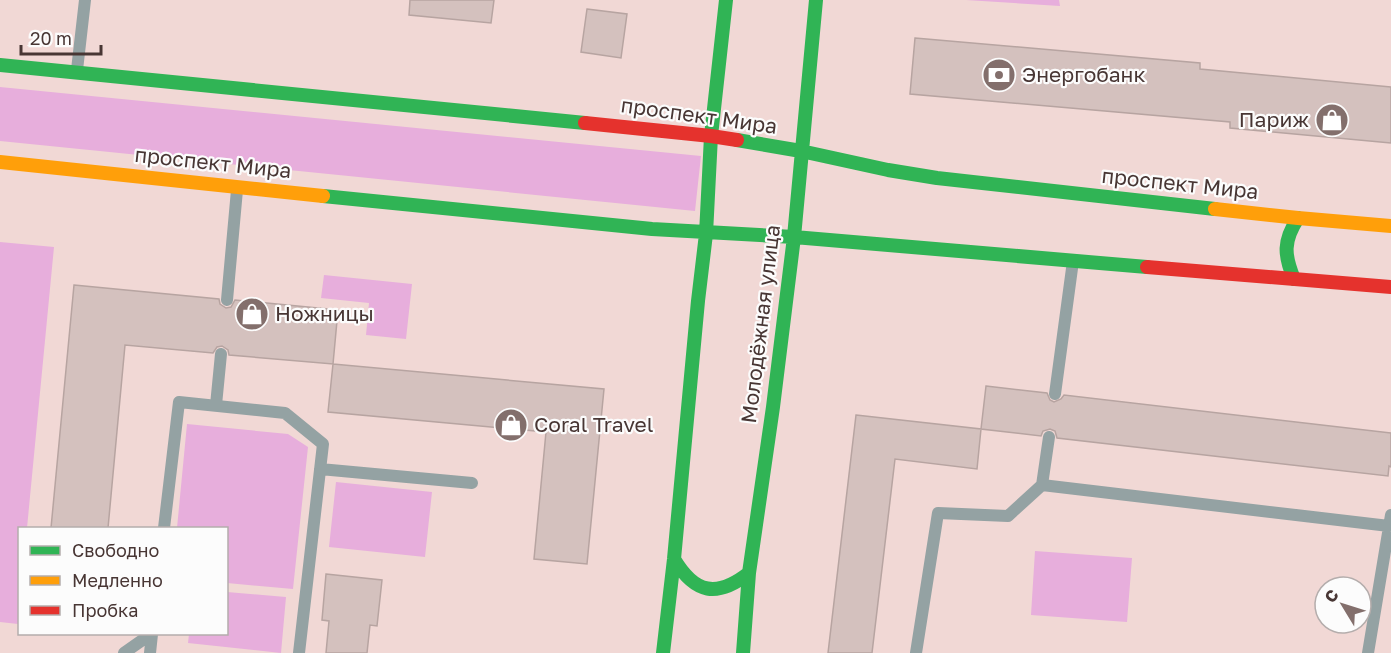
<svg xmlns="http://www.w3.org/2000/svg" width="1391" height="653" font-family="'Golos Text',sans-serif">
<rect width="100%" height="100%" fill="#f1d8d5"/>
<path fill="#e7aedc" d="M966,0H1059L1060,6Z
M0,87L701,156L695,211L0,141Z
M0,242L54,247L27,528H20V608L18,624L0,622Z
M324,275L412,284L406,339L366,335L369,303L321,298Z
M187,424L288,434L308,447L293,589L227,583L226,528H177Z
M336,482L432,492L425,557L329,547Z
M1035,551L1132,558L1127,622L1031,615Z
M227,592L286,597L281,653L188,643L189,634H226Z"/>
<path fill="#d4c1be" stroke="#b7a4a1" stroke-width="1.5" d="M410,0H494L491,23L409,15Z
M587,9L627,14L621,58L581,52Z
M915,38L1200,63V69L1391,87V143L1230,128V122L910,94Z
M74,285L219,299L220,304L226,308L231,307L235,300L338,310L333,364L229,355L228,350L222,346L217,347L213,353L125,345L108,528H51Z
M333,364L604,389L587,564L534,559L546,432L328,412Z
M986,386L1047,393L1050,400L1054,402L1061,399L1064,395L1391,433V467L1389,466L1388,476L1057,438L1055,431L1050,429L1043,431L1041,436L981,429Z
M856,415L981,429L977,469L895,459L872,653H828Z
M326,574L382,580L377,626L370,625L367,653H326L329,621L322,620Z"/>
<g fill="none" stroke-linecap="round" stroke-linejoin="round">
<path stroke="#94a2a3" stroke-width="12" d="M77,70L85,0
M227,300L237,190
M1055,394L1073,261
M216,405L221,354
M320,469L472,483
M1042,485L1049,437
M164,528L179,402L285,413L323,444L299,653
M124,653L151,634
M150,653L152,634
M916,653L938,513L1008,516L1042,485L1389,526
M1368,653L1391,515"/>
<path stroke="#30b455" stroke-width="14" d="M0,65L585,123
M737,140L801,151L888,170L937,178L1215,209
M323,196L652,229L794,237L1147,267
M1294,279C1284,255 1283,241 1298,218
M674,559C695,594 717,598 749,573
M663,653L674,559L698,301L706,234L711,136L726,0
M743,653L749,573L773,407L794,237L816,0"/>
<path stroke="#ff9f0a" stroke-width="14" d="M0,162L323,196
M1215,209L1298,218L1391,226"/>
<path stroke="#e5322d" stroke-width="14" d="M585,123L711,136L737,140
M1147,267L1391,287"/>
</g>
<defs>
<symbol id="bank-disc" viewBox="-11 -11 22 22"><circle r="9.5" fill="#836f6c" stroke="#fcfcfc"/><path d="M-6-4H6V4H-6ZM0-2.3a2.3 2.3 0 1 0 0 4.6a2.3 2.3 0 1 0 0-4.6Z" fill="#fff"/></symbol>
<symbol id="shop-disc" viewBox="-11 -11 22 22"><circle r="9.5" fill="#836f6c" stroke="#fcfcfc"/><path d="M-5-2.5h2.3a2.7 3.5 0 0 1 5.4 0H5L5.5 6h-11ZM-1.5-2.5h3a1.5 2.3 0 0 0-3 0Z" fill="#fff"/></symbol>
</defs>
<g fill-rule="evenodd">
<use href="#bank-disc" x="980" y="56" width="38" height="38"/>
<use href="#shop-disc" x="1313" y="101" width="38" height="38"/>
<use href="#shop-disc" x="233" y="295" width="38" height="38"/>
<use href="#shop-disc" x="492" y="406" width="38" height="38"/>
</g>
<g text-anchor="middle" stroke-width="4.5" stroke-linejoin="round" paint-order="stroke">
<g font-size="21" fill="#483634" stroke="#fcfcfc" text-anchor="start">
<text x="1022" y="82">Энергобанк</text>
<text x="1309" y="127" text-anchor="end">Париж</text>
<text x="275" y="321">Ножницы</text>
<text x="534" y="432">Coral Travel</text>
</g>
<g font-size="21" fill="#483634" stroke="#fcfcfc">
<text transform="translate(699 116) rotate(8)" y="7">проспект Мира</text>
<text transform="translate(213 163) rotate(6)" y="7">проспект Мира</text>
<text transform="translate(1180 184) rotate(6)" y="7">проспект Мира</text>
<text transform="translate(761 324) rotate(-83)" y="7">Молодёжная улица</text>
</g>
</g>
<rect x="18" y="527" width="210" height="108" fill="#fcfcfc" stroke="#b4adac" stroke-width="1.5"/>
<rect x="30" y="546" width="30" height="9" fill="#30b455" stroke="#b4adac" stroke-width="1.5"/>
<text x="72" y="557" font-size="18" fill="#483634">Свободно</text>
<rect x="30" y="576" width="30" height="9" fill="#ff9f0a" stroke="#b4adac" stroke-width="1.5"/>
<text x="72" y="587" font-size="18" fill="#483634">Медленно</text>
<rect x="30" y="606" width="30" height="9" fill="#e5322d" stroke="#b4adac" stroke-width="1.5"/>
<text x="72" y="617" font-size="18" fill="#483634">Пробка</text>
<g transform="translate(1343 605) rotate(308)"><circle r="28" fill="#fcfcfc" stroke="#b4adac" stroke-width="1.5"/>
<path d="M0-4.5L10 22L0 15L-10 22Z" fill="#836f6c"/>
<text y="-9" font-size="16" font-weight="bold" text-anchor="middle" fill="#483634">С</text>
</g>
<path d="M21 45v9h80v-9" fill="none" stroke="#483634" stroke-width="3"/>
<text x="30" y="45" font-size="18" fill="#483634" stroke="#fcfcfc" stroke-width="4.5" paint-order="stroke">20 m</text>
</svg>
